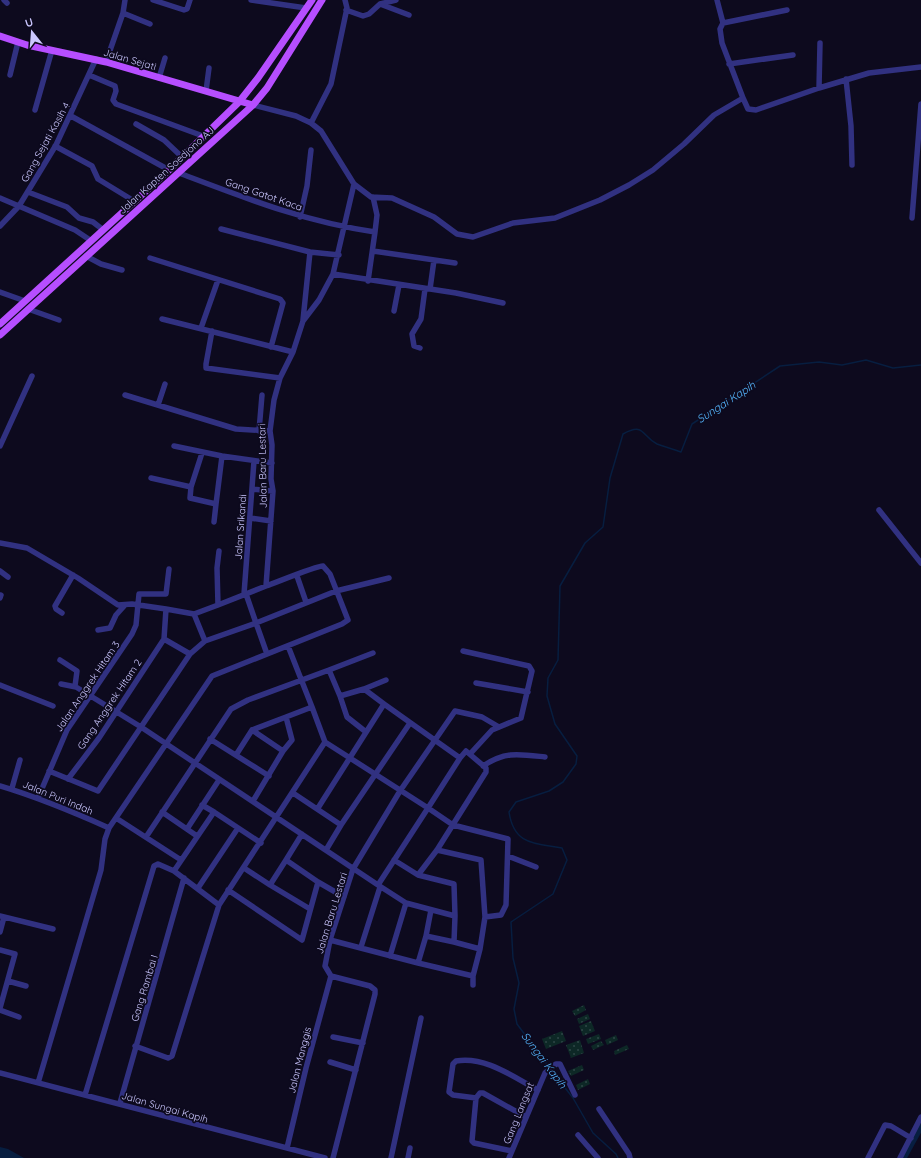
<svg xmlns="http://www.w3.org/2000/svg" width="921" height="1158" font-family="Quicksand,sans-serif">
<defs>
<pattern id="green-dots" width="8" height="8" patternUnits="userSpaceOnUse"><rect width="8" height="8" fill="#0d2826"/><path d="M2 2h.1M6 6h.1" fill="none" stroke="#2f4647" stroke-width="1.8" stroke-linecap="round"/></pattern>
</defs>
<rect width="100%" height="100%" fill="#0d0a1e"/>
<path fill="url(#green-dots)" d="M584,1005L586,1010L575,1016L572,1011Z
M588,1014L590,1019L579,1024L577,1019Z
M591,1021L595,1031L583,1036L579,1026Z
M562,1031L566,1041L546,1049L542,1039Z
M599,1034L601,1039L588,1044L586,1039Z
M616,1035L618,1040L607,1045L605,1040Z
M580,1040L584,1053L571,1058L566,1045Z
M601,1041L604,1045L593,1050L591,1046Z
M627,1045L629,1049L615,1055L614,1051Z
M582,1065L584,1070L571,1076L568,1071Z
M588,1079L590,1084L578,1090L576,1085Z"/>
<path fill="#071e40" d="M0,1147L8,1149L24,1158H0Z"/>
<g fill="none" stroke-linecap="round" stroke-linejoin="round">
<path stroke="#071e40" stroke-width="1.5" d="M549,1067L517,1024L514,1009L519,983L513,958L511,922L553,894L567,860L562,848C534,843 514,845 509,812L516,802L549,791L563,782L576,764L577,756L555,724L547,696L548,678L558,660L560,586L585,543L603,527L610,478L623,434C645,422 641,436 657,444C665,447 673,449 681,452L692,424L780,366L819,362L842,365L866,360L893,368L921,365
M551,1070L573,1098L593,1133L616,1154L618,1158"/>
<path stroke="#071e40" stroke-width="5.5" d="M904,1158L921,1127"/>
<path stroke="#313181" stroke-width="5.5" d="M4,0L7,3
M153,0L184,10L187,9L190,0
M251,0L306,8
M717,0L723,23L720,29L722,43L743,98
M380,4L409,15
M346,10L363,16L369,14L380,4L396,0
M123,13L150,24
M723,23L787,10
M106,62L123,13L125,0
M729,64L793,55
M10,75L18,42
M89,75L115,86L116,91L113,100L116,104L203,136
M159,78L165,58
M846,79L851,126L852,165
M819,88L820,43
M206,91L209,68
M253,105L296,116L311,123L321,131L354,184L371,197L392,198L434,217L457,234L473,237L513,223L555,218L600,200L629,185L653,170L684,144L714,115L743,98L748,109L756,110L819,88L869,73L921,67
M35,110L52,50
M71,116L169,170
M311,123L331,84L347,8L345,0
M136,124L164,140L182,157
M55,146L92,166L98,179L134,201
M179,173C245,198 305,222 375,232L368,281
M28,192L67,207L79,218L93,222L102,229
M373,197L377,215L375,232
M0,198L75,230L90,240
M300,217L307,186L311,150
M912,218L921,104
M0,226L19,206L56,145L96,59
M221,229L310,252L339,255
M373,251L455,263
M86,256L101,264L122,270
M150,258L280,299L283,303L271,347
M333,274L456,293L503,303
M430,289L434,260
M0,292L25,301
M28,309L59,320
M394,311L399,285
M162,319L293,352
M303,320L310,252
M201,328L218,280
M212,331L206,364V368L280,378
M420,348L414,346L412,334L421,319L425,289
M125,395L236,429L270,431
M158,405L165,384
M259,431L262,395
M0,446L32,376
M174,446L222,456L272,463
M151,478L191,487L202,453
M191,487L190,498L216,504L222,456
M252,489L273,491
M879,510L921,563
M250,518L271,521
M214,522L216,504
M0,543L27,548L78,578L118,605L132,604L166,609
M219,551L217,568L218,605L266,586
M0,571L8,577
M297,576L306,602
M244,594L254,461
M246,594L256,623L336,591L389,578
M0,598L1,595
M62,613L56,609L55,606L73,575
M98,630L110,628L116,615L125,605
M205,641L194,614L218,605
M288,646L312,707
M463,651L529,666L532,671L521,718L492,730L470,754
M190,654L164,639L166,609L194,614
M60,660L77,671L75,686
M329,670L373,653
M476,683L528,692
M0,685L53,706
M364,689L386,680
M384,704L460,758L428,808L453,825L508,839L506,905L501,915L485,917
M210,739L269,776
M283,751L252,730L286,717
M236,755L252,730
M483,766C505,751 519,754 545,757
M49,771L98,791L141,727L76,687L61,684
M68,779L99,738L164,639
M0,786C37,797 73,812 109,828
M12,788L20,760
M293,793L341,825L410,723
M38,798L67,730L132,634L136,625L139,594H166L169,569
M253,801L283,751L292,740L286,717L312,707L325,742
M202,805L214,812
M318,808L384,704L364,689L340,696L347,717L366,732
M162,812L197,836
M116,818L181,860
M187,829L219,780
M146,837L231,709L248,700L329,670L340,696
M326,850L341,825
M437,850L481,860L485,917L480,949
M508,856L536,867
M286,860L302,834
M394,860L418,875L437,850L486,772V768L466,751L460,758
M244,868L270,885
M174,871L214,812L261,843
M378,885L406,903L455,916L454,884L418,875
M198,888L238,828
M228,890L302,940L318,882L344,897
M310,909L270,885L286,860L318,882
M0,916L53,929
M455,916L454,942L480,949L473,976V985
M0,932L4,917
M426,936L431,910
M330,940L418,963
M454,942L426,936L418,963L473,976
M361,947L380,887
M0,950L15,954L0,1008
M390,956L406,903
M8,981L26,986
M0,1010L19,1017
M333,1037L363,1043
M135,1046L168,1058L172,1056L219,905L325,742L428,808L378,885L141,727L190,654L205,641L256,623L267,654
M330,1062L356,1070
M0,1073L325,1158
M38,1083L101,870L105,839L109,828L212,676L342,624L348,620L330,574L323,566C318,565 275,583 266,586L273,491L271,479L272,445L270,431L274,400L280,378L293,352L303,321L319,300L333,274L354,184
M85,1095L154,866L158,864L174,871L219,905
M476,1098L453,1095L449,1092L453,1064L456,1061C486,1056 513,1077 538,1090
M120,1103L184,878
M599,1109L629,1154L630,1158
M578,1135L598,1158
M287,1148L306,1068L331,976
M512,1151L474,1143L472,1141L476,1098L480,1093H483L526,1117
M333,1158L375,994V990L370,986L331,976L325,966L330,940L353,869L400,791L455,711L482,717L499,727
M391,1158L421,1018
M408,1158L410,1148
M509,1158L545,1073L556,1064H560L575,1095
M868,1158L885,1125L891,1126L911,1138
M900,1158L921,1117"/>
<path stroke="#b64eff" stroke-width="7" d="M0,36L27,45L106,62L253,105
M0,324L169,170L239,102L258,78L312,0
M0,335L253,105L267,88L322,0"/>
</g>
<g text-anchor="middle" stroke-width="3.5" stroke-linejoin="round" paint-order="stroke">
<g font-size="10" fill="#cbc7ff" stroke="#0d0a1e">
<text transform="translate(130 59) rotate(16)" y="4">Jalan Sejati</text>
<text transform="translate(45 142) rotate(-61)" y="4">Gang Sejati Kasih 4</text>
<text transform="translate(166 170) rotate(-42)" y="4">Jalan Kapten Soedjono AJ</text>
<text transform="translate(264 194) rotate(19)" y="4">Gang Gatot Kaca</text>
<text transform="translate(262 466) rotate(-91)" y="4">Jalan Baru Lestari</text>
<text transform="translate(240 527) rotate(-86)" y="4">Jalan Srikandi</text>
<text transform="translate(87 686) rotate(-56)" y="4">Jalan Anggrek Hitam 3</text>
<text transform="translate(109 704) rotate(-56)" y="4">Gang Anggrek Hitam 2</text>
<text transform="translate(58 797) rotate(22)" y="4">Jalan Puri Indah</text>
<text transform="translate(331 913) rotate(-73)" y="4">Jalan Baru Lestari</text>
<text transform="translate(144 988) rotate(-73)" y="4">Gang Rambai I</text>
<text transform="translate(299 1060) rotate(-76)" y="4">Jalan Manggis</text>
<text transform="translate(165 1107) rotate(16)" y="4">Jalan Sungai Kapih</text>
<text transform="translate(518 1113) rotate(-68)" y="4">Gang Langsat</text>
</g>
<g font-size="11" font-style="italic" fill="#55b7ff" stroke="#0d0a1e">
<text transform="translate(726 402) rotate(-33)" y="4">Sungai Kapih</text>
<text transform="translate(544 1060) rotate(53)" y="4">Sungai Kapih</text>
</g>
</g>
<g transform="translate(32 32) rotate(343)" stroke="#0d0a1e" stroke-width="3" paint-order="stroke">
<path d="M0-3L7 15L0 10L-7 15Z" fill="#cbc7ff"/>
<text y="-6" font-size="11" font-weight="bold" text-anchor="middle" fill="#cbc7ff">U</text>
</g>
</svg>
